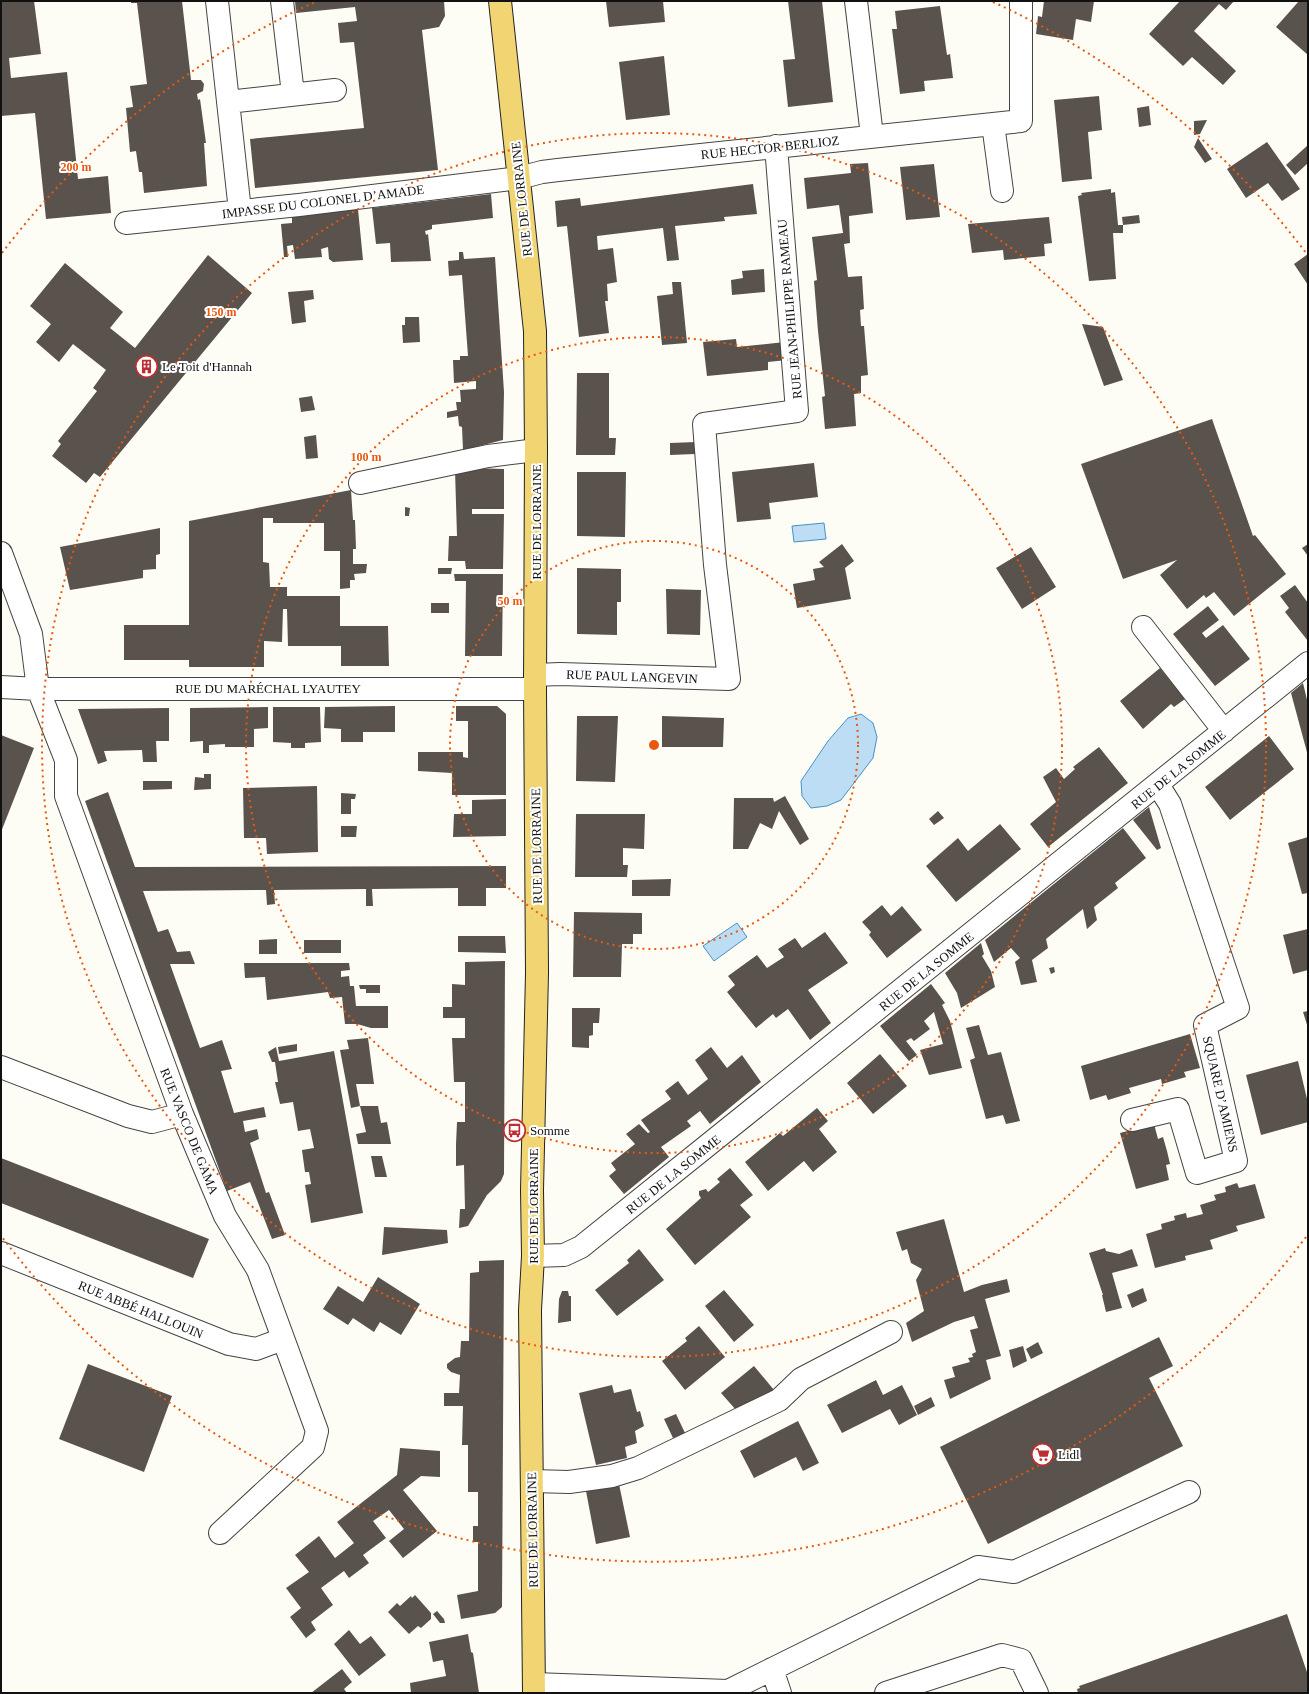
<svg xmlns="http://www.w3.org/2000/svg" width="1309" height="1694" font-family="'Times New Roman',serif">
<rect width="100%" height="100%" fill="#fefdf5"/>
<path fill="#bcddf3" stroke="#4791c7" d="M824,523L826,539L794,542L792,526Z
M861,714L873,723L877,737L873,758L841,800L827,806L811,808L802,796L801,781L828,741L848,718Z
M737,923L747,937L714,961L703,946Z"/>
<path fill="#59524d" d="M1,1H34L41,54L9,58L11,78L67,72L78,179L108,176L111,213L46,219L35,113L1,116Z
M131,1H182L191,80H201L204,84L203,91L197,94L198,100L200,99L206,143H204L207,186L144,193L142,172H139L136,151L130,152L126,108L133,107L130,86L147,84L137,3H131Z
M295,1H444L445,16L439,27L422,30L438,170L255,188L250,139L364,128L354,42L340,43L338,23L357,21L355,7L296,13Z
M606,1H663L665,22L609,27Z
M788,1H822L833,102L788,107L783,60L795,59Z
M1044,1H1094L1091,22L1076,19L1073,40L1036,34L1038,16L1042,17Z
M1180,1H1234L1226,10L1219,4L1194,31L1236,71L1223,85L1192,57L1183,66L1149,34Z
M1299,1H1308V55L1276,27Z
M940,6L947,55L950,54L953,78L924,81L925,91L900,94L892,29H897L895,11Z
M664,56L670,115L626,120L619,62Z
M1099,96L1102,130L1088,132L1092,179L1062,182L1054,100Z
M1149,106L1151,125L1139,127L1137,108Z
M1207,120L1200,134L1194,135V121Z
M1198,138L1212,159L1205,163L1194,147Z
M1267,142L1300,189L1282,201L1268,183L1246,198L1227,169Z
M1308,145V163L1295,175L1286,165Z
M868,163L873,213L849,216L850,243L844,244L848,277L862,276L864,309L860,310L861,326H864L868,375L861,376V393L854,394L856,426L825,429L822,397L825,396L818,331L814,281L817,280L812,237L843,233L839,205L807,209L804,178L851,173L850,164Z
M934,164L940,217L906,220L900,167Z
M753,184L757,214L724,217L725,221L675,226L679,260L667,261L663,228L597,236L598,250L613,248L617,282L607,284L608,301H605L609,333L579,337L567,226L557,227L555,201L580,198L581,206Z
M1111,189V193L1115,192L1118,225H1123L1122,217L1139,215L1140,223L1123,225V233H1113L1116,279L1089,281L1078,196L1082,195L1081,193Z
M491,194L493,218L432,225V229L425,231L426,235L428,234L431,261L391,262L390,243L376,244L372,208Z
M358,209L363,260L333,262L329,259L328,247L321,249L322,257L295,259L293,245L287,246L288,257H284L281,224L292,223V217Z
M1049,217L1052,243L1044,244L1045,256L1004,260L1003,250L972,253L968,224Z
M459,252H463L464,259L495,257L504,392L503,440L463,450L462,427L459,426L458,416L447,418V412L457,410L456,402H461L460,390L476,389V381L454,383L453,360H460V356H468L462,275L449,276L448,261L459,260Z
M1308,254V285L1294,264Z
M208,255L252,293L100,477L94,473L86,483L52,456L61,444L58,441L97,391L93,388L106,370L73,344L59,362L36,342L51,324L30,306L65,263L123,312L110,328L135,348Z
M764,269L765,292L732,295L731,280L743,278L742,271Z
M672,282H681L687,343L662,345L657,296L673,294Z
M313,290L314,299L304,301L306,322L292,324L288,292Z
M405,317H419L420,342L403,343L402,325H405Z
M1082,324L1103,327L1123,380L1104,386Z
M736,339L737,347L785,342L787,360L768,362V370L707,376L703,342Z
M577,373H609V438H616L615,455H576Z
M312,396L315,410L301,412L299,398Z
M1212,419L1253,536L1255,535L1286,574L1234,616L1214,592L1206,598L1204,595L1187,609L1160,575L1177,560L1123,579L1081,464Z
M316,435L318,458L306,459L304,437Z
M696,442L695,454L670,455V443Z
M814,463L818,497L769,503L771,519L737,522L732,472Z
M470,468L504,469V509H472V514H504L503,569H466L465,561H448L449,536H457L455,470Z
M577,472H626L625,537L577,536Z
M351,490L353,520H355L356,549H353V564H367L366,573L354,574L355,580H350V588L340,589V551H324V523H273V518H263V562L269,563L270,587H287V596H340V626H388L389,666H341V646H288L287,609H283L282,642L264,641V667H189V660H124V625H189V521Z
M405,507L410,508L409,516H405Z
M160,528V554L156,555V569L143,570V578L70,590L60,547Z
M842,544L854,561L845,568L851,599L797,608L793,584L815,580L813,569L824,567L819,562Z
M1308,544V556L1302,548Z
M1031,547L1056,587L1022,609L996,568Z
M438,568H452L451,574H438Z
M577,568L621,569V602H617V635L577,634Z
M454,574H503L502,656H465L466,581H455Z
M1295,585L1308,603V641L1285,612L1289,608L1280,596Z
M666,589L701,590L700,635L667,634Z
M431,603H449V613H431Z
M1208,606L1219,620L1202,633L1206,638L1223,625L1250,659L1215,686L1173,634Z
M1160,668L1185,699L1174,707L1171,704L1143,729L1120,701Z
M1303,683L1308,704V756L1291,693Z
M395,706V732H363V742H341V729L324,728L325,707Z
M456,706H497L506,714V795H452V773L418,771V752H463V757L468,758V721H456Z
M268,707V728L254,729V747H225V744L209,745V753H203V741L190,742V708Z
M273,707H320L321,742L305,743V748H291V743L273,742Z
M169,708V741H156L157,762H143L142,750L104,751L107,761L98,764L78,709Z
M577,716H618L615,782L576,781Z
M662,716L724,718L723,747H662Z
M1,735L34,748L1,832Z
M1269,736L1294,769L1230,820L1205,787Z
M1099,747L1128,783L1048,847L1030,824L1056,802L1043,777L1056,768L1064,779L1075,769L1073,767Z
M204,774H211V789L194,790L195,777L204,778Z
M143,781H172V789L143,790Z
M317,786L318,852L267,854L266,838H244L243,788Z
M108,792L135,867L506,866V888H486V906H458V888L372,889L373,906H366V889L274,890L275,904L267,905L266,890L143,891L158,932L168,929L177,952L190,951L195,964H170L200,1048L222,1040L232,1069L221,1071L234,1113L264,1107L266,1117L243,1121L245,1132L257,1129L259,1139L250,1143L266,1193L269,1192L285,1235L272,1239L250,1182L227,1191L85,801Z
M341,793L356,794L355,799H351V814H341Z
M785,796L809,839L800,845L779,811L772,829L760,823L748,849H733L734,798H773L774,802Z
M506,799V836L453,837L454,814H472V800Z
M1149,807L1161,848L1157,850L1133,820Z
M938,811L944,818L934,825L929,819Z
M576,814H645L644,849L623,848V865H628L627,877H575Z
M1000,824L1021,849L956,902L926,866L958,838L968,851Z
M341,826H357L356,837H341Z
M1123,828L1146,858L1115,883L1118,888L1094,907L1097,920L1087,929L1083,909L1046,939L1048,948L1032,960L1037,982L1021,985L1015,962L1020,958L1011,948L994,962L985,940Z
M1308,837V893L1302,894L1288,843Z
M671,879L670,896H632V880Z
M882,905L891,916L902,906L922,930L887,958L869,935L871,932L862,922Z
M574,912L642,913V934H633V944H622L621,977H573Z
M1308,929V970L1293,974L1283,935Z
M825,932L848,963L808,990L831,1023L810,1040L788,1009L776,1018L773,1014L756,1028L727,992L735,985L728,976L757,955L767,968L784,957L778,949L795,938L802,948Z
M458,936H505L506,953L458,952Z
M277,939V954H259V940Z
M304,940H341V953H304Z
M981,943L984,954L982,956L991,971L995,987L961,1008L957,993L945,973Z
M505,961L504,1174L501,1181L487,1195L468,1226L459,1228L460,1209H465L464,1165L456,1166V1144L457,1122H465V1082H454L452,1038H465V1018H443V1007H452V984L465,985V962Z
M244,963H349L350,970L341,971V977L349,976L350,986H354L356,1006H388V1028H371L357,1024H345L342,997L330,998L328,992L267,1000L265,977L245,978Z
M1054,967L1055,972L1051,974L1049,968Z
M931,984L945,1003L942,1005L950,1021L962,1068L929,1075L920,1050L943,1044L934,1012L924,1021L930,1029L914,1041L911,1038L906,1041L917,1055L909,1061L880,1026Z
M359,985H380V993H366V989H360Z
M572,1008H600L599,1023H593V1035L589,1036V1048L572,1047Z
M1308,1011V1028L1303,1012Z
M979,1025L988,1055L1001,1052L1020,1121L1006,1124L1003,1115L986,1119L970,1060L975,1058L966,1028Z
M1190,1034L1200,1068L1184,1072L1186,1077L1162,1084L1161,1079L1129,1088L1131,1093L1108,1100L1106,1095L1090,1100L1081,1066Z
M368,1038L374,1084H356L360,1106L351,1108L340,1050L349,1049L347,1040Z
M297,1044V1051L279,1054L278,1047Z
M276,1047L279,1061L334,1051L363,1213L311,1223L305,1185L311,1184L309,1172H305L302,1150L314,1148L310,1129L298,1131L293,1102L280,1104L275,1082H278L275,1062H272L268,1052Z
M711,1047L727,1068L742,1055L761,1082L710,1124L700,1111L687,1121L691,1126L661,1147L669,1157L624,1194L609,1176L616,1170L611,1163L635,1144L626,1134L639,1124L648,1133L650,1132L641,1120L671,1099L665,1091L678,1081L688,1095L708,1079L695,1060Z
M880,1054L907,1086L873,1114L847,1083Z
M1298,1061L1308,1103V1122L1261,1135L1246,1075Z
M360,1106H378L381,1123L387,1122L391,1144H358L356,1134L366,1132Z
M817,1108L828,1121L819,1129L837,1152L813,1172L804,1161L768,1191L745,1162L780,1133L783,1136Z
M1154,1124L1158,1139L1163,1137L1167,1151L1170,1164L1166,1165L1169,1180L1136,1189L1120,1133Z
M371,1156H382L387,1177H375Z
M1,1158L209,1239L193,1278L1,1203Z
M730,1168L753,1195L740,1205L751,1217L695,1265L666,1229L701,1198L699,1195V1191L706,1189L708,1192L720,1182L717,1179Z
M1237,1183L1239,1188L1255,1184L1265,1218L1236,1226L1238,1231L1210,1240L1213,1249L1185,1256L1186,1260L1155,1268L1146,1234L1162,1229L1161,1224L1175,1220L1174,1216L1186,1213L1187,1218L1203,1214L1200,1205L1216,1200L1214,1195L1226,1192L1225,1187Z
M944,1219L964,1292L982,1285L1007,1279L1010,1292L985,1299L1001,1356L986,1360L991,1379L950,1399L944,1380L955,1377L952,1367L970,1362L968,1358L973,1357L972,1354L976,1352L970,1330L978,1328L974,1316L954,1322L912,1342L906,1323L924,1311L916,1280L922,1269L911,1263L907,1249L902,1251L896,1232Z
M384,1227L447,1230L448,1243L382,1255Z
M1105,1248L1106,1251L1119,1254L1132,1249L1138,1266L1112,1273L1122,1308L1106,1312L1102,1295H1103L1089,1253Z
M639,1249L664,1280L617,1316L595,1290L629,1263L627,1260Z
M504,1260L502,1607L495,1613L461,1619L457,1595L478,1591V1542H473V1526H478V1492H468V1445H462L463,1406H444V1393H459L460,1375L451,1372L447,1368V1364L455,1358L460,1357L461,1341H469L470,1273L479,1272V1261Z
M378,1277L420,1304L401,1335L380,1322L374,1332L353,1318L348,1325L323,1309L338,1286L363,1302Z
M1143,1288L1147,1301L1132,1308L1127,1295Z
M724,1290L754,1325L734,1342L705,1306Z
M562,1291H568L569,1296H571V1321L558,1323L559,1299Z
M699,1326L725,1357L685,1390L662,1361L687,1341L685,1338Z
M1159,1337L1173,1366L1149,1378L1183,1446L988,1544L940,1447Z
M1038,1342L1043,1353L1031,1359L1026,1349Z
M1023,1346L1027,1361L1013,1368L1009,1350Z
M88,1364L172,1396L144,1472L59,1439Z
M754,1366L774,1390L736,1410L721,1393Z
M876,1380L883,1395L902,1385L917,1415L899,1425L890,1409L842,1433L827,1405Z
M612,1385L614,1393L631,1389L637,1412L640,1411L644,1426L635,1431L637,1443L625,1447L627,1458L596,1465L579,1393Z
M931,1397L935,1406L918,1415L914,1406Z
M676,1414L685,1433L673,1438L664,1419Z
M798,1421L819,1463L803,1471L796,1457L754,1478L740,1451Z
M400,1448L440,1451V1477L421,1476L403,1490L437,1531L403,1558L389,1541L404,1529L389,1510L373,1521L386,1538L363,1555L369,1563L349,1578L344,1571L321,1588L333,1605L311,1622L316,1630L306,1638L290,1617L301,1608L286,1588L309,1572L295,1555L319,1536L335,1558L354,1543L337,1522L397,1475Z
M619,1484L630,1537L596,1544L586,1491Z
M415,1595L431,1613V1619L421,1628L418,1626L409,1634L388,1612L397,1603L400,1606L411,1596L412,1598Z
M437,1611L444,1619L445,1623H440L433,1614Z
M1287,1614L1308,1675V1693H1078L1077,1689L1080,1688L1079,1686Z
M349,1630L360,1644L371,1636L386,1655L359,1676L334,1644Z
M468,1634L471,1652L473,1653L479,1693H411L410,1683L446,1676L443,1660L433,1662L429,1642Z
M342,1669L352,1682L344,1689L347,1693H311Z"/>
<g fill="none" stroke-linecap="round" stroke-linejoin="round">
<defs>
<path id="minor" d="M217,1L240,211
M282,1L293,94
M856,1L872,136
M228,102L335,90
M993,124L1002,191
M126,223L299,205L519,178L542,172L558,170L1021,121V1
M360,483L488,456L536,450
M1,553L31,634L38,689L66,760V796L182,1114L225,1216L258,1270L317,1431L313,1447L220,1533
M1143,627L1224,731
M535,675L560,674L729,679L715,565L704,424L797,411L776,146
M1,687L38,689H535
M1,1067L128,1116L152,1122L182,1114
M1132,1120L1178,1109L1197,1173L1236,1161L1205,1025L1238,1008L1170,804L1158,785
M1,1253L229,1344L256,1349L283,1339
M533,1256L564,1255L581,1247L1308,663
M532,1481L569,1482L612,1476L638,1468L779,1400L801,1379L891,1332
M772,1669L780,1693
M534,1684L728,1691L978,1567L1014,1572L1189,1492
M886,1693L1002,1655L1021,1660L1037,1693"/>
<path id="major" d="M500,1L535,331L536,450L535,689L537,973L532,1190L533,1256L530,1310L534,1693"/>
</defs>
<use href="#minor" stroke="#444" stroke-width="24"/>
<use href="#major" stroke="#222" stroke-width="24"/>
<use href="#minor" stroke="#fff" stroke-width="22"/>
<use href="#major" stroke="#f1d573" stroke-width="22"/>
</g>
<g fill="none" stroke="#e8590c" stroke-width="2" stroke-dasharray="2 4">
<circle cx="654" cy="745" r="204"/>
<circle cx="654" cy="745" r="408"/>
<circle cx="654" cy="745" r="612"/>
<path d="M1306 1237A817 817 0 0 1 2 1237M2 253A817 817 0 0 1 315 2M993 2A817 817 0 0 1 1306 253"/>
</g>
<defs>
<symbol id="building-ring" viewBox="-11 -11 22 22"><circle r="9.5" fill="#fff" stroke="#bb2f32" stroke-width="1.5"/><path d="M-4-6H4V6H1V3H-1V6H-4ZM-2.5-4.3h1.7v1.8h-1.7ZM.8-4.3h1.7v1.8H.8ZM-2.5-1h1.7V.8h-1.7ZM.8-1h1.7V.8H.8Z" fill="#bb2f32"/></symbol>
<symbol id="bus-ring" viewBox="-11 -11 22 22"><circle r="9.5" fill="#fff" stroke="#bb2f32" stroke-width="1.5"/><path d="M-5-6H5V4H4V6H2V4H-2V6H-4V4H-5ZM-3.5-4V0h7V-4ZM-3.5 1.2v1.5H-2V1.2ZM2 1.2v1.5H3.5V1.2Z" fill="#bb2f32"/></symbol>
<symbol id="supermarket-ring" viewBox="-11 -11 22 22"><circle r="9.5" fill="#fff" stroke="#bb2f32" stroke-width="1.5"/><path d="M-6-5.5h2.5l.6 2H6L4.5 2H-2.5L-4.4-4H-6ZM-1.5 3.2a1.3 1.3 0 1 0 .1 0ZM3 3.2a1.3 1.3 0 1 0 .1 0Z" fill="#bb2f32"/></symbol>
</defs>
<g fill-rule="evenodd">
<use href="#building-ring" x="134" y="354" width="25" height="25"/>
<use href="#bus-ring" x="502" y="1118" width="25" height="25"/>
<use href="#supermarket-ring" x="1030" y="1442" width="25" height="25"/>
</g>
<g text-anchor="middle" stroke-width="4" stroke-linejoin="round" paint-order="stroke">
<g font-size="13" fill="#111" stroke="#fff">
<text transform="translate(770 147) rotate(-6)" y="5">RUE HECTOR BERLIOZ</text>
<text transform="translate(521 199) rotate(-96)" y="5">RUE DE LORRAINE</text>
<text transform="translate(323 201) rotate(-7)" y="5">IMPASSE DU COLONEL D’AMADE</text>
<text transform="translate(789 309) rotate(-95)" y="5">RUE JEAN-PHILIPPE RAMEAU</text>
<text transform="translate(536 522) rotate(-90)" y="5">RUE DE LORRAINE</text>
<text transform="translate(632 676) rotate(2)" y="5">RUE PAUL LANGEVIN</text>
<text x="268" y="693">RUE DU MARÉCHAL LYAUTEY</text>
<text transform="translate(1178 769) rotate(-39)" y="5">RUE DE LA SOMME</text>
<text transform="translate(536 846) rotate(-91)" y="5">RUE DE LORRAINE</text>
<text transform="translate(926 971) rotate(-39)" y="5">RUE DE LA SOMME</text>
<text transform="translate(1221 1094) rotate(77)" y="5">SQUARE D’AMIENS</text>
<text transform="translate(190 1131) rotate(68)" y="5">RUE VASCO DE GAMA</text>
<text transform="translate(673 1174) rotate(-39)" y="5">RUE DE LA SOMME</text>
<text transform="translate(533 1206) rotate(-90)" y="5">RUE DE LORRAINE</text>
<text transform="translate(141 1309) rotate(22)" y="5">RUE ABBÉ HALLOUIN</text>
<text transform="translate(532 1530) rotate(-91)" y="5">RUE DE LORRAINE</text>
</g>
<g font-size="13" fill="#111" stroke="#fff" text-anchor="start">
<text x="162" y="371">Le Toit d'Hannah</text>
<text x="530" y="1135">Somme</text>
<text x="1058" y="1459">Lidl</text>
</g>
</g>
<circle cx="654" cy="745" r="6" fill="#e8590c" stroke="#fff" stroke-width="2"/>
<g font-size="12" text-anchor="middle" font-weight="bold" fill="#e8590c" stroke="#fff" stroke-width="4" stroke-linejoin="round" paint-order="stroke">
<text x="76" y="171">200 m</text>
<text x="221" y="316">150 m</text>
<text x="366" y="461">100 m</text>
<text x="510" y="605">50 m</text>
</g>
<rect width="1309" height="1694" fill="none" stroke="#111111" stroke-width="4"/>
</svg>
